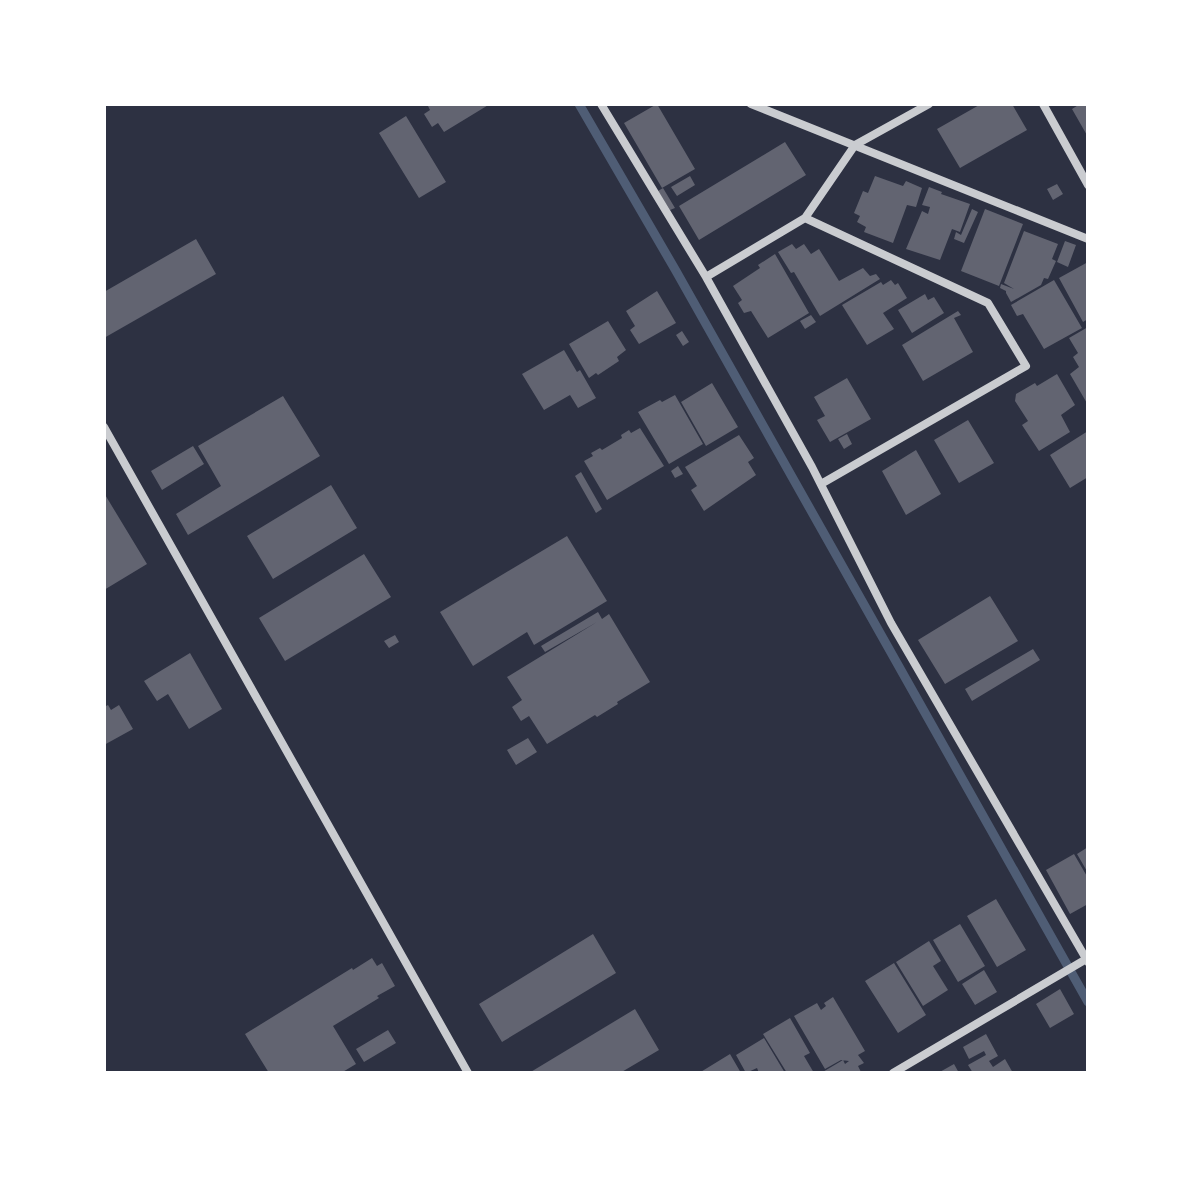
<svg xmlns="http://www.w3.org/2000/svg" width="1192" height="1177" font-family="Cabin,sans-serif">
<rect width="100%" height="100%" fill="#2d3142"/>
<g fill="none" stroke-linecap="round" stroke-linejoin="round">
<path stroke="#4f5d75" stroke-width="9" d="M579,104L676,271L1088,1002"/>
</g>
<path fill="#626471" d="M427,104H490L444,132L438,123L432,127L424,114L430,110Z
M657,104L695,169L662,188L624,123Z
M981,104H1012L1027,130L960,168L937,129Z
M1080,104H1088V137L1072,109Z
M406,116L446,182L419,198L379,133Z
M785,142L806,175L699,240L679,206Z
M690,176L695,185L677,196L671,187Z
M875,176L903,186L906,181L922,188L916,207L907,205L893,243L864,232L866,227L857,222L860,216L854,213L863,191L868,193Z
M1057,184L1063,194L1053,200L1047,189Z
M929,187L942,192L941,194L970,204L960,232L952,229L940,260L906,249L922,211L928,214L930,207L922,205Z
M663,188L675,208L670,210L658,191Z
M972,209L978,212L964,243L954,239L956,232L961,235Z
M985,209L1023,224L999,286L961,271Z
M1024,231L1058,244L1052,259L1056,261L1048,279L1044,278L1041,285L1011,302L1006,293V291L1000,288L1001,284L1014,289L1004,283Z
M196,239L216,274L104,338V292Z
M1065,241L1076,245L1068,267L1057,262Z
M792,244L796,249L804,244L811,254L819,249L839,281L863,268L870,276L876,274L880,279L820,316L794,272L791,273L778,252Z
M775,254L809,313L768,338L751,311L744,313L738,303L742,300L733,286L760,268L758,265Z
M1088,262V319L1083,322L1059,278Z
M891,280L895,285L898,283L907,298L883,313L894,329L867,345L842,305L881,282L883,285Z
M1054,280L1082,328L1044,349L1023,314L1017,316L1011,305Z
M657,291L676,323L639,344L630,330L635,326L626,311Z
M925,294L928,300L934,297L944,313L912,333L898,310Z
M958,311L961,315L954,318L973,352L923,381L902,345Z
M811,315L816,322L805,329L800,321Z
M608,321L626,350L617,357L619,361L598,375L596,373L589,378L569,344Z
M1088,327V405L1070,374L1079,367L1073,357L1078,353L1069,338Z
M682,331L689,342L683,346L676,335Z
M564,350L577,372L580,370L596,398L578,408L570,395L544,410L522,374Z
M1057,374L1075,405L1061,415L1070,432L1039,451L1022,425L1028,421L1015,401L1016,394L1035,383L1037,386Z
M847,378L871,419L830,442L817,420L825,416L814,397Z
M712,383L738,427L706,446L681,402Z
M675,395L703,444L669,464L638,412L660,400L662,402Z
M283,396L320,456L188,535L176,514L221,486L198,446Z
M968,420L994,463L959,483L934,440Z
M640,428L664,466L607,500L584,461L593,456L591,453L600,448L602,450L622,438L621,435L629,430L631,433Z
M1088,431V477L1070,488L1050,455Z
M847,434L852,444L844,449L838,439Z
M739,435L754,458L748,462L756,475L704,511L691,490L697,486L685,467Z
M193,446L204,464L162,490L151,471Z
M916,450L941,494L906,515L882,471Z
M678,466L683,474L675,478L671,471Z
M581,472L602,509L596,513L575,476Z
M331,485L357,528L273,579L247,536Z
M104,493L147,564L104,590Z
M567,536L607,601L534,645L527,632L473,666L440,612Z
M364,554L391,597L285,661L259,618Z
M990,596L1018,641L945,684L918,640Z
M598,612L602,619L609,614L650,682L617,702L618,704L597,717L595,715L547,744L529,716L521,721L512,707L522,700L507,677L597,622L545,652L541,646Z
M395,635L399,642L389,648L384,641Z
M1033,649L1040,660L972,701L965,689Z
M190,653L222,709L189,729L168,694L157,701L144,681Z
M108,705L111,710L119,705L133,729L104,745V707Z
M528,738L537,752L516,765L507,750Z
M1088,847V873L1077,854Z
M1074,854L1088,878V904L1070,914L1046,870Z
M996,899L1026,950L997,967L967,916Z
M960,924L985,966L958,982L933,940Z
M593,934L616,973L502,1042L479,1004Z
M929,941L941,961L933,966L948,990L923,1006L896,962Z
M372,958L377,966L382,963L395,986L377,996L379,998L333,1026L356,1064L341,1073H269L245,1034L352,968L353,970Z
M894,963L926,1015L898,1033L865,981Z
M984,970L997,992L975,1005L962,984Z
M1060,989L1074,1014L1050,1028L1036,1004Z
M833,997L865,1051L858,1055L864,1063L858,1066L861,1072L859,1073H821L843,1060L845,1064L849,1061L841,1060L825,1069L794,1016L817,1003L821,1010L826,1006L824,1003Z
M635,1009L659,1050L620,1073H529Z
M790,1018L810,1053L804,1056L814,1073H787L763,1034Z
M388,1030L396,1043L364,1062L356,1049Z
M986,1034L998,1056L989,1061L993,1067L1005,1059L1013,1073H973L968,1065L986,1055L984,1051L969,1059L963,1047Z
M764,1038L785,1073H759L757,1068L746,1073L736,1055Z
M730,1054L741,1073H699Z
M954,1064L959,1073H938Z"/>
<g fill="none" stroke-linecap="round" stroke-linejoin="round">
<path stroke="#caccd0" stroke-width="8" d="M601,104L706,277L812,467L891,623L1088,962
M751,104L1088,239
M1043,104L1088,185
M805,218L988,303L1026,366L821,484
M706,277L805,218L855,145L929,104
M104,427L468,1073
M893,1073L1088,958"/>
</g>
<rect width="1192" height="1177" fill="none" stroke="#ffffff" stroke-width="212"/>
</svg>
